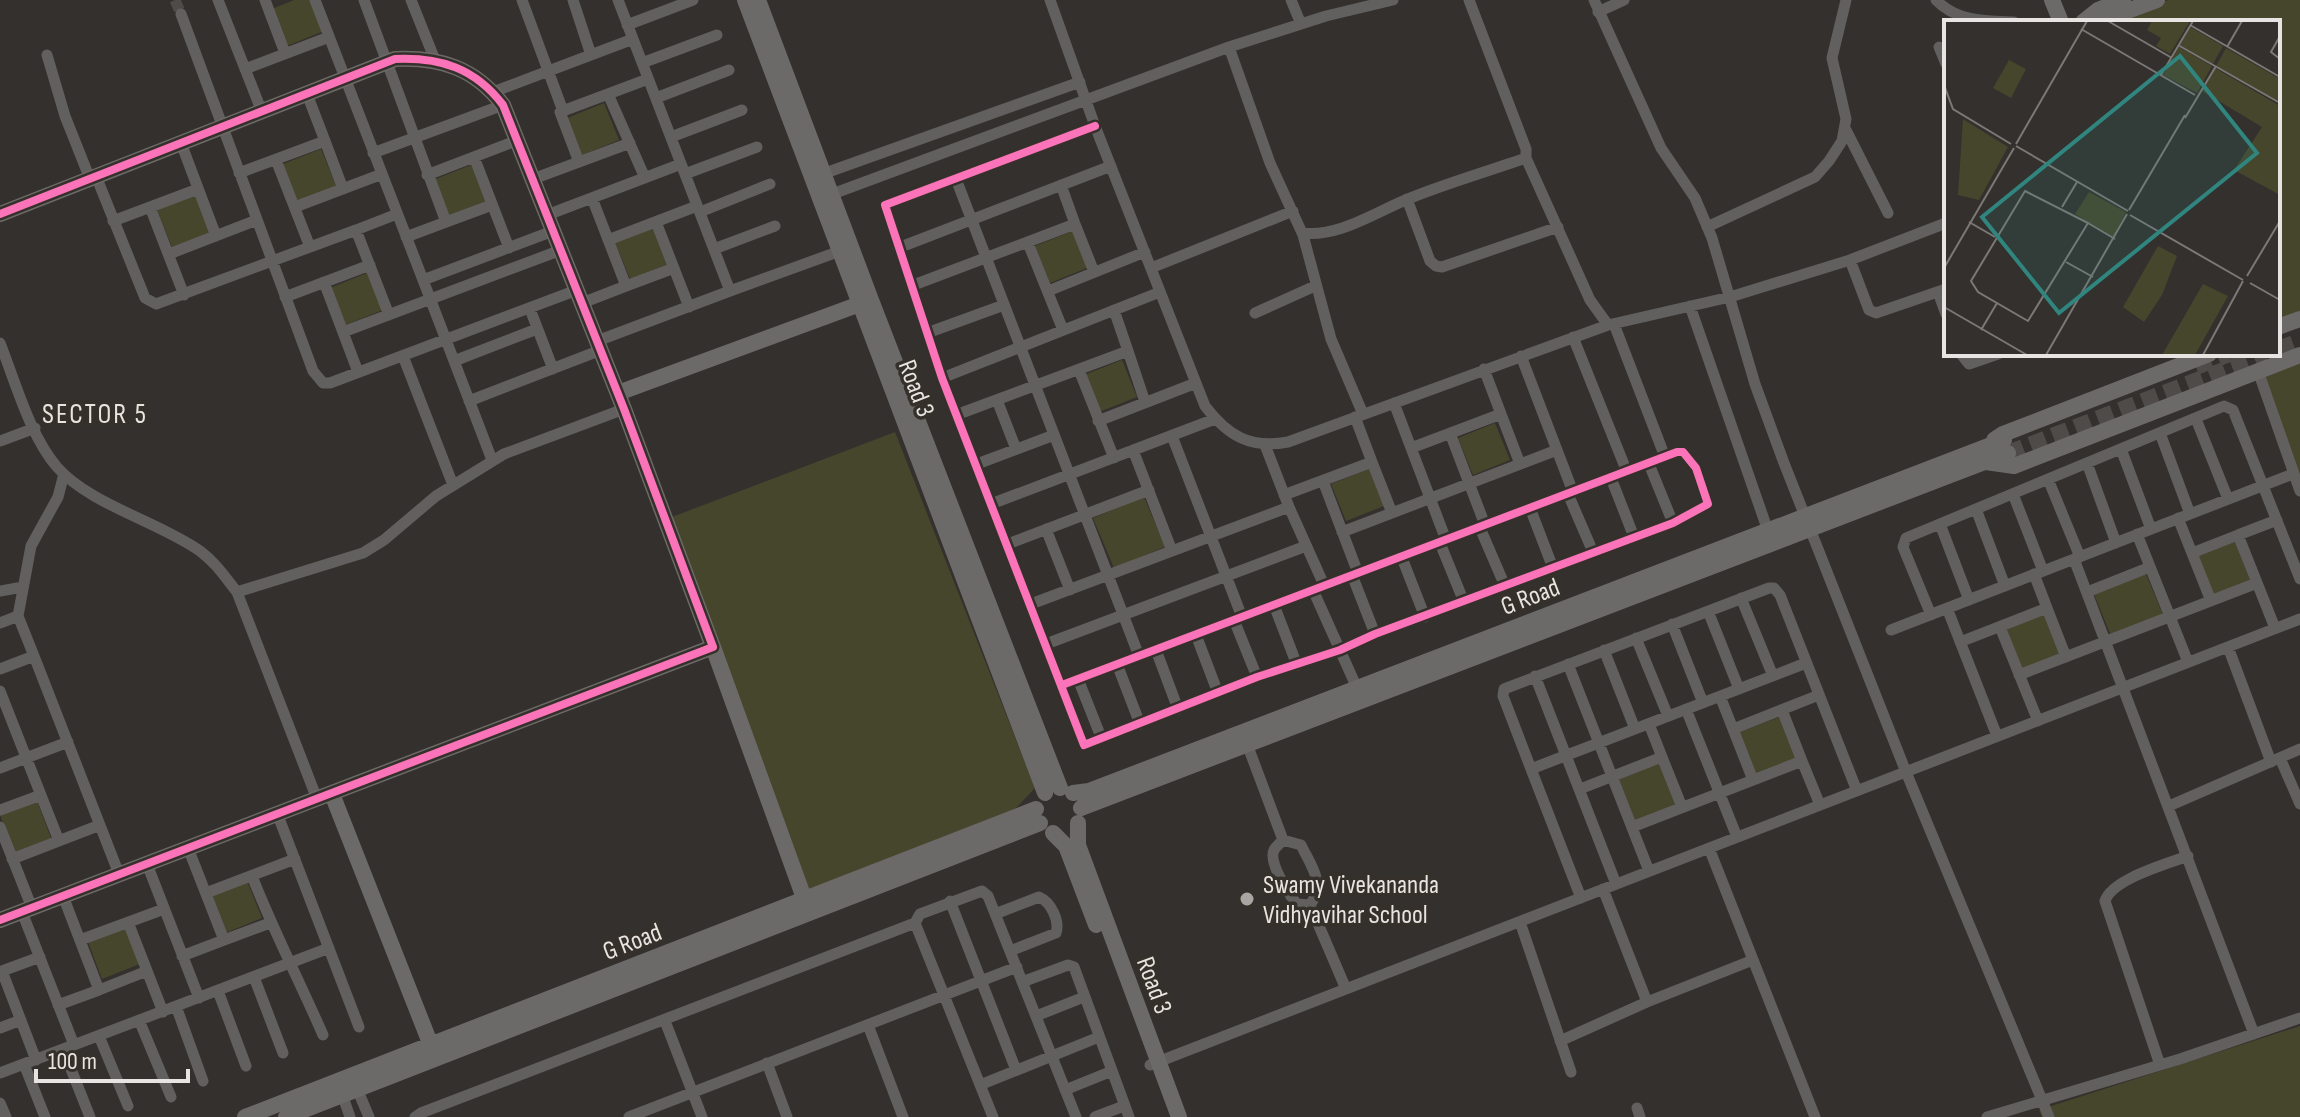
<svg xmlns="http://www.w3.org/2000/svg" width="2300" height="1117" font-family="'Sofia Sans Condensed',sans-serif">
<rect width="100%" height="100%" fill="#33302d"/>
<path fill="#46462d" d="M294,0H311L324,31L287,46L272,9Z
M2168,0H2300V320L2278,329V22H2112Z
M604,103L619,140L582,155L567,118Z
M321,149L336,186L298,201L283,164Z
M471,165L486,202L448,217L433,180Z
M195,195L210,233L172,247L157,210Z
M653,227L668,264L630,279L615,242Z
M1073,231L1087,268L1050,283L1035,246Z
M367,273L383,310L345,325L330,288Z
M2300,351V475L2259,366Z
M1122,360L1137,397L1099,412L1084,375Z
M1495,423L1510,460L1473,475L1458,438Z
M895,432L1035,788L1015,809L805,891L672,517Z
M1369,469L1384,506L1346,521L1331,484Z
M1144,497L1165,547L1114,568L1093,518Z
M2235,542L2251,583L2214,597L2198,556Z
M2146,574L2163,615L2111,636L2094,594Z
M2046,614L2061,655L2021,669L2006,628Z
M1782,716L1799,758L1754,776L1737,733Z
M1661,763L1678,805L1634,823L1617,780Z
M37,801L51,838L14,853L0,815Z
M247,881L262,918L225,933L210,896Z
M125,927L140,964L102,979L88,942Z
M2300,1026V1117H2042L2039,1110Z"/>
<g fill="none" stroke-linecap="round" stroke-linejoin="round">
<path stroke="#4e4b48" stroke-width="11" stroke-dasharray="11 5.5" stroke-linecap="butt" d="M175,0L181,14"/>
<path stroke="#4e4b48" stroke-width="16" stroke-dasharray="16 8" stroke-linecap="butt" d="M2278,349L2300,341
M2196,367L2229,354
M2008,453L2265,354"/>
<path stroke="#61605f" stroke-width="11" d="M218,0L262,112
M265,0L285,53
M315,0L423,280L553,231
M364,0L446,222L492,205
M411,0L435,60
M522,0L563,111
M573,0L591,55
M1050,0L1095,126L1205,406C1228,436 1250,449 1288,442L1608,325L1730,297L1850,260L1946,223
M1291,0L1301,24
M1594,0L1661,148L1695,198L1712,238L1755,384L1784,463L1906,772L2049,1117
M1936,0C1957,22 1986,21 2014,22
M1598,12L1624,0
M181,14L313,371L323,383H330L577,290
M627,25L693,0
M1229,47L1270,163L1303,235L1331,339L1363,414
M1939,47L1946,64
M47,55L65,116L90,179
M642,63L717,35
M245,69L329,37
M493,92L633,39L618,0
M608,94L648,79
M656,98L729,70
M1846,130L1888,213
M671,137L742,110
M325,141L343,189
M181,143L216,236
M373,153L503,105
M474,157L509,248
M1526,158L1590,300L1608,325
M276,160L310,247
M579,162L560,112L608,94L645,178
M239,173L325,141L307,94
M685,174L757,147
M427,175L518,140
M96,176L145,298L156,304L356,230
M817,176L1080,82
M533,179L630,143
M956,179L1139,656
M827,196L1229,47L1326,16L1393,0
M1407,199L1430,261L1436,266L1442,267L1558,227
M150,207L184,295
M295,207L382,174
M700,212L770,184
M547,215L681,164
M113,221L198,189
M656,222L689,307
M1075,224L1094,272
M1707,227L1815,177L1829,161L1842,141L1846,119L1832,58L1846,0
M1302,233C1340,238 1378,210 1413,197C1451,182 1489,171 1526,158V149L1469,0
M406,237L446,222
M608,240L697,206
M1028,243L1063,330
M898,248L1111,166
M714,249L775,226
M169,254L257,220
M1850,260L1869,310L1876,313L1946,289
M1151,268L1293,211
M423,280L492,460
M324,282L358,372
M626,286L674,268
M911,286L1075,224L1061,185
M730,291L840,251
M1048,291L1145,252
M1938,292L1946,314
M285,297L370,265
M582,303L626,286L592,198
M1690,306L1768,531
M530,309L553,369
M1255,313L1315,286
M389,315L356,230L397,214
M1614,324L1665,457
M343,332L561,250
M927,333L1004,305
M1573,337L1627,472
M597,341L730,291L633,39
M0,343C15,381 30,436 57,467C89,504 159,522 200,551C216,563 225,577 237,592L317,799
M1128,351L1145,402
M1961,354L1969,364L1998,354
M403,356L453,485
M1521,356L1573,492
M454,361L537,329
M1079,370L1114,458
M2258,371L2300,491
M942,378L1160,292
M997,400L1016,449
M469,401L601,350
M1394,403L1446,540
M1501,414L1520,464
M956,415L1128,351L1114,310
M2196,419L2228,499
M1098,421L1196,383
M1450,433L1485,525
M2160,433L2190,514
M1172,436L1242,617
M0,441L35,428
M1265,445L1289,507L1324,585
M1411,448L1501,414L1484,369
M2121,449L2151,529
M1133,450L1172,551
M1372,462L1392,513
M2087,463L2116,543
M977,464L1054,435
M1649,464L1673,523
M1611,478L1634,537
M2048,479L2080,557
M1323,481L1358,573
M1568,494L1593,552
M2013,494L2043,571
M1284,495L1372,462L1355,417
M991,504L1215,419
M1530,508L1553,568
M1976,509L2005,586
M2178,518L2211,601
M1940,524L1969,600
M1480,528L1505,586
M1046,529L1070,590
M1342,532L1557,450
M2137,534L2188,662
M1440,543L1464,602
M1008,544L1149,490
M2192,553L2238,535
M1402,558L1425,617
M2074,559L2254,1034
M1352,575L1375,634
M1313,590L1357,688
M0,591L23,587
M237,592L363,553L384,540L436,496L504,454L624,409
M2087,592L2150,567
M1741,598L1773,676
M1031,604L1289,507
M1274,605L1297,665
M1947,608L1997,736
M2047,608L2066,657
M1708,611L1739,689
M1931,615L1903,547L1906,538L2224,406L2233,410L2300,579
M18,616L31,546L58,497L64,474
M1234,620L1257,677
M0,623L18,616L34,656L0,669
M1672,624L1703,703
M2000,627L2038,721
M2275,628L2238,535L2277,520
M1891,630L2293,474
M1196,635L1218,693
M1636,638L1668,716
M1960,642L2047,608L2034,574
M1046,644L1306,546
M2228,647L2271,762
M1156,650L1178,709
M1604,650L1635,729
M34,656L119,874
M1117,664L1140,724
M1568,664L1649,871
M2019,675L2257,583
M1535,676L1616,884
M1078,679L1101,737
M1062,685L1677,452H1683L1696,468L1708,504L1673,523L1375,634L1340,650L1257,677L1084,745L942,378L885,205L1095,126
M0,691L59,841
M1720,696L1753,780
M1686,709L1737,837
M1782,710L1802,761
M1733,729L1819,695
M1247,744L1283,840L1301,845C1311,866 1326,883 1310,905L1346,989
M1662,757L1682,807
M2280,758L2300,804
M0,768L68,742
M1531,769L1503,696L1504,689L1769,588H1774L1780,595L1857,791
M1580,789L1662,757L1649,724
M2169,806L2300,749
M0,810L41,795
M277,813L359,1027
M0,827L32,908
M1632,827L1802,761L1820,805
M1283,840C1281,842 1275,848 1274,850C1268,862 1289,895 1297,904L1310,905
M1709,848L1815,1117
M12,859L100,825
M147,864L199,998
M252,876C273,930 300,982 323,1035
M1603,889L1647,1002L1753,960
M206,893L295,859
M1581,898L1531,769L1806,663
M950,901L1016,1070
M22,912L74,1045
M995,914L1039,897C1051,902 1060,921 1056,933L1010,951
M128,922L163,1012
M1520,922L1571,1072
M915,923L993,1117
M80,940L164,909
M224,940L270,923
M182,956L224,940L188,848
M254,977L283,1053
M1022,982L1068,965L1074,967L1129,1117
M99,990L147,971
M218,991L246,1066
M58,1005L99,990L63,896
M176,1006L203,1081
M1036,1016L1084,997
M139,1020L171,1097
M665,1021L702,1117
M868,1025L903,1117
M0,1028L21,1020
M99,1036L128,1106
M1560,1041L1647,1002
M63,1049L90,1117
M36,1060L2,971L40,957
M767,1063L787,1117
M24,1064L45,1117
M1150,1065L2300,619
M2160,1065L2105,901C2112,879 2167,864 2188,856
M0,1073L329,948
M355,1084L369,1117
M980,1085L1099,1037
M1065,1090L1112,1071
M341,1091L350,1117
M0,1103L6,1117
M1637,1108L1640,1117
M415,1117L421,1113L915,923L920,914L982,891L988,896L1076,1117
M629,1117L1017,967
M1095,1117L1124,1106
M1987,1117L2180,1059L2300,1018"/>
<path stroke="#6c6a69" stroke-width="16" d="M745,0L1045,793
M758,0L871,300L1060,788
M2052,0L2061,22
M2087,20L2100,21L2157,0
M2083,22L2098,10L2123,0
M0,214L395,59C440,57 475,68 503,105L624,409L713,647L0,920
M2278,327L2300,319
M618,393L868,301
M1994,440L2003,434L2209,354
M1986,462L2014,466L2300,355
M713,647L808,909
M1073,793L1089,791L2004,440
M332,794L434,1053
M1081,808L2008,453
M1078,823V845L1179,1117
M1053,833L1066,846L1096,925
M245,1117L1036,809
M286,1117L1040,823"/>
<defs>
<path id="cycleway" d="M0,214L395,59C440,57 475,68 503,105L624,409L713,647L0,920
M1062,685L1677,452H1683L1696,468L1708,504L1673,523L1375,634L1340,650L1257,677L1084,745L942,378L885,205L1095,126"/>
</defs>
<use href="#cycleway" stroke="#36302a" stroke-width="13"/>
<use href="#cycleway" stroke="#fb73b8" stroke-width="8"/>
</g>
<circle fill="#a9a5a2" stroke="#36302a" stroke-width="3" cx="1247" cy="899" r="8"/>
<g text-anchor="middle" stroke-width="7" stroke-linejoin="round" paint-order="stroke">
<g font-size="26" fill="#e8e4e1" stroke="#36302a">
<text transform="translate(917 388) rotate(69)" y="9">Road 3</text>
<text transform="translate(1530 596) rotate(-21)" y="9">G Road</text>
<text transform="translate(632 941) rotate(-21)" y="9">G Road</text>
<text transform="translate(1155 985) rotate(70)" y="9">Road 3</text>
</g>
<g font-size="26" fill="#e8e4e1" stroke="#36302a" text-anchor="start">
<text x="1263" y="893">Swamy Vivekananda<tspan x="1263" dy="30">Vidhyavihar School</tspan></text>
</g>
<g font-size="28" letter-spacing="2" fill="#e8e4e1" stroke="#36302a">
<text x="95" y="423">SECTOR 5</text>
</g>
</g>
<g transform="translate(1944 20)">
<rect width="336" height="336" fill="#33302d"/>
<path d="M208,1H246L226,34L212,26L217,18L203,10ZM246,7L279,26L269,44L236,25ZM235,27L268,46L253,73L219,55ZM282,28L336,59V82L272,46ZM65,40L82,49L67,78L49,68ZM271,48L336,86V175L290,150L318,107L258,71ZM19,99L64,127L35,180L14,175ZM145,172L182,192L169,217L131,194ZM214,226L233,236L218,275L200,302L179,287ZM259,264L284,276L251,335H218Z" fill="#46462d"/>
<path fill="none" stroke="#7b7875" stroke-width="2" d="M164,1L228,38M246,5L336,57M137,9L251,75M336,16L327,32L336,39M234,25L336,83M283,27L298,1M217,55L249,1M0,65L9,89L67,124M241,98L272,46M72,124L143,1M72,126L184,191M81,171L144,203L84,301L34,272L27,261ZM118,187L133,162M185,190L241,95M186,195L299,260M25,202L51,217M144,203L171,219M122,242L149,257M0,248L70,128M303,256L336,201M306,263L336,280M0,287L83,335M37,310L53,283M102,335L183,194M259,335L299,261"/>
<path fill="#30867f" fill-opacity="0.15" stroke="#30867f" stroke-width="4" d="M236,36L313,133L115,293L38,197Z"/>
<rect width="336" height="336" fill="none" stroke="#e8e4e1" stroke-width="4"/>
</g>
<path d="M36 1069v12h152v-12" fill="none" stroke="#e8e4e1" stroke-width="4"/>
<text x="48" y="1069" font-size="24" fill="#e8e4e1" stroke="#36302a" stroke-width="6" paint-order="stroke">100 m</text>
</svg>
